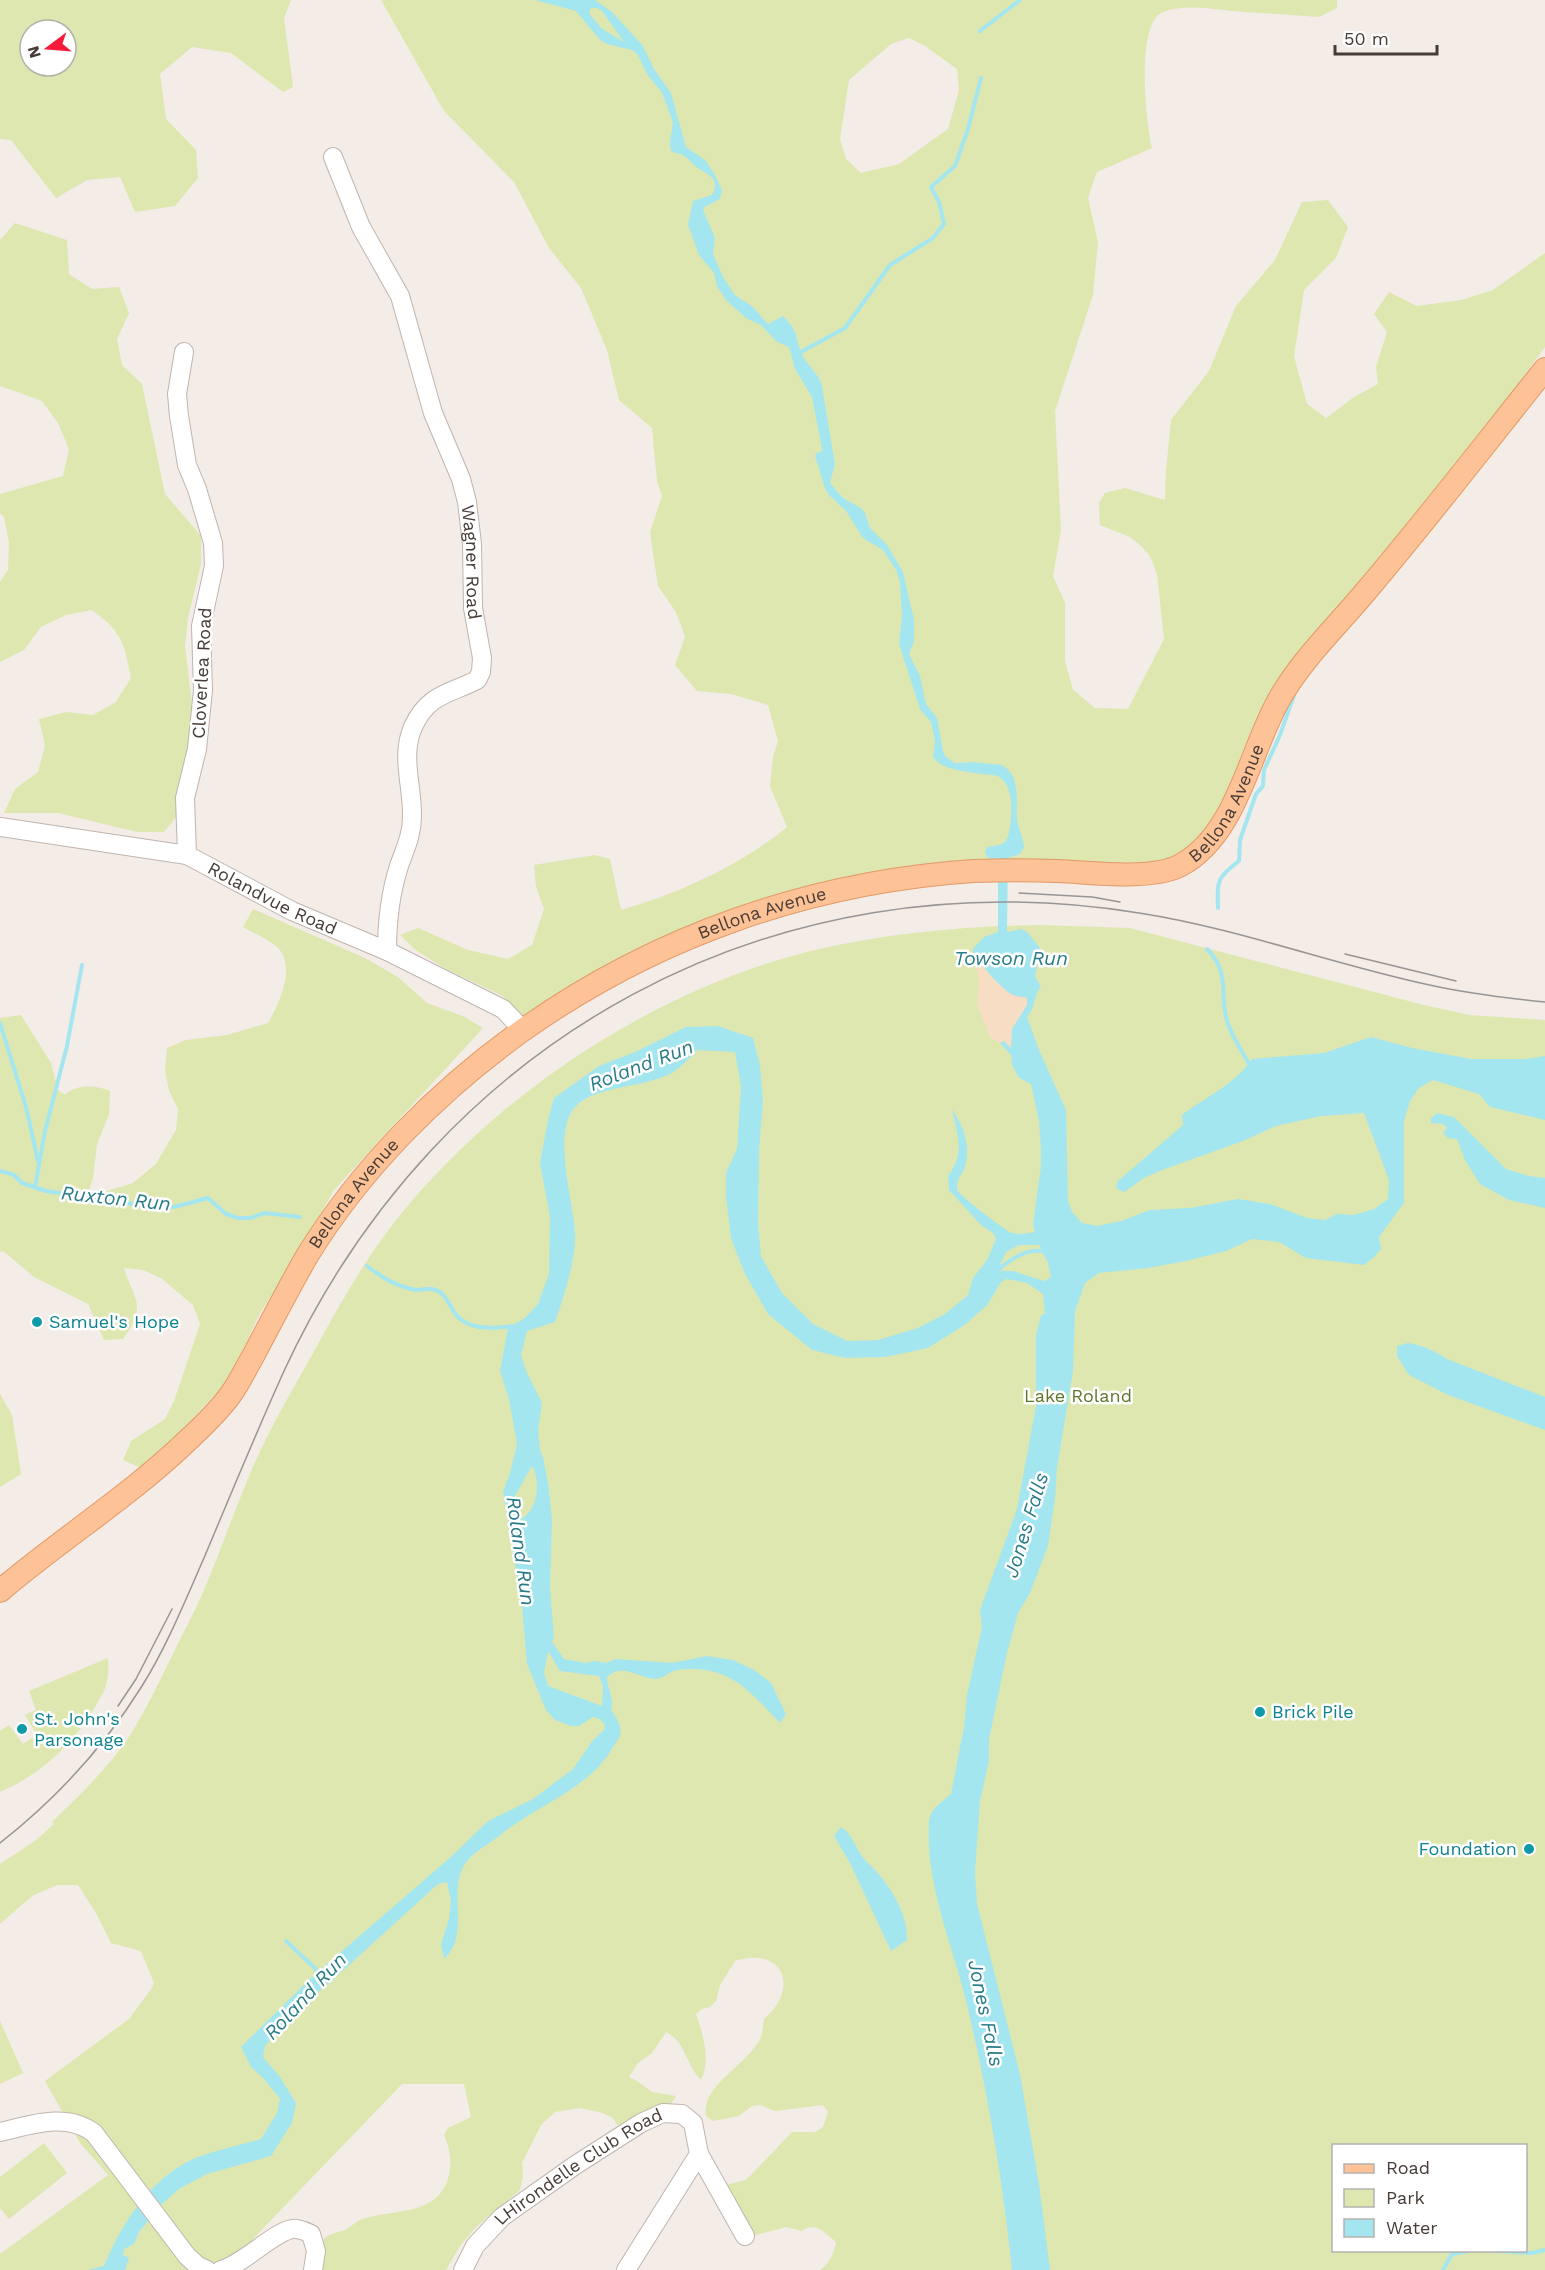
<svg xmlns="http://www.w3.org/2000/svg" width="1545" height="2270" font-family="'Work Sans',sans-serif">
<rect width="100%" height="100%" fill="#f3ece7"/>
<path fill="#dee7b0" fill-rule="evenodd" d="M0,0H291L284,18L293,87L283,92L231,53L192,47L160,74L166,119L196,150L198,178L175,206L135,212L120,177L87,180L56,198L11,140L0,139ZM30,30H66V66H30Z
M381,0H1337V8L1319,17C1290,15 1261,13 1232,11C1210,9 1184,4 1163,12C1135,23 1146,123 1152,148L1097,172L1088,198L1098,242L1093,295L1055,411L1061,530L1053,576L1065,603V661L1073,690L1095,708L1128,709L1164,639L1157,574L1150,556L1141,546L1130,537L1100,525L1099,503L1105,493L1125,488L1165,500L1166,471L1171,420L1209,371L1236,306L1275,260L1302,202L1328,200L1348,227L1336,258L1304,290L1294,356L1307,404L1326,418L1354,397L1378,384L1376,367L1387,332L1374,314L1389,292L1417,306L1461,300L1493,290L1545,253V347L1246,757L1209,827L1193,846L1167,859L1149,862L1085,863L855,878L523,1018L503,996L446,969L417,951L400,935L418,928L468,950L508,959L532,945L544,909L536,887L534,865L595,855L610,859L621,910C679,893 740,866 787,827L770,786L773,757L778,741L768,705L731,694L697,691L675,665L685,637L676,612L658,586L650,532L662,496L657,481L652,428L619,400L607,350L581,288L549,248L514,182L444,111ZM909,38L925,46L957,69L959,90L948,129L899,164L861,173L846,159L840,139L849,80L891,44Z
M15,223L67,240L69,274L92,289L119,287L129,313L117,339L122,365L142,384L165,494L201,536V564L188,618L185,646L195,730L181,811L164,832H137L58,813H4L15,789L38,772L45,746L39,719L66,712L93,715L116,702L131,678C124,642 122,632 92,610L66,615L41,627L24,650L0,662V582L8,570L9,543L4,517L0,513V494L63,476L69,449L58,423L42,401L0,386V240Z
M253,909L363,957L398,977L427,1003L465,1017L483,1028L334,1190L295,1259L259,1315L228,1381L157,1456L141,1468L123,1460L131,1441L165,1419L174,1401L200,1324L193,1305L161,1278L143,1270L124,1268C134,1302 148,1304 123,1339L104,1340L88,1304L34,1277L3,1251L0,1252V1018L21,1015L51,1063L58,1090L65,1095C76,1084 96,1085 110,1091L109,1114L97,1144L93,1178L87,1197L133,1183L156,1164L176,1130L178,1109L169,1091L165,1070L167,1048L186,1040L227,1035L268,1023C279,1004 298,965 276,946C266,938 254,933 243,927Z
M1039,925L1130,928L1424,1005L1469,1015L1545,1020V2270H820C829,2264 834,2254 836,2242C825,2233 816,2221 802,2231L786,2227L756,2235L748,2234L716,2197L729,2184L745,2180L751,2175L792,2132H815L823,2127L828,2112L823,2105L775,2111L760,2105L752,2106L739,2116L713,2121L706,2116C700,2085 750,2064 761,2037C763,2032 763,2025 764,2019C800,1988 784,1946 735,1961L720,1985L716,2001L710,2007L702,2009L696,2014C703,2035 711,2059 701,2080C686,2065 686,2042 666,2032L652,2053L638,2063L629,2077L637,2081L652,2092L676,2096C667,2115 635,2119 617,2125L613,2118L603,2113L580,2108L555,2112L541,2125L522,2163L523,2176L520,2190L476,2227L460,2246L446,2270H322L324,2239C331,2233 336,2233 345,2230C350,2228 355,2222 360,2220C391,2208 439,2218 449,2175C452,2160 450,2149 444,2135L448,2128L471,2117L464,2084H402L223,2270H0V2254L108,2175L80,2143L45,2081L129,2019L152,1988L154,1983L141,1951L111,1943L96,1913L78,1885H57L32,1896L0,1924V1864L35,1841L54,1824L52,1822C79,1796 108,1768 129,1737C146,1710 159,1682 173,1654C183,1633 195,1611 204,1590C221,1550 235,1509 252,1469C269,1430 291,1392 312,1355C335,1313 358,1271 387,1232C487,1100 649,991 811,951C886,933 962,926 1039,925ZM1334,2146H1526V2250H1334Z
M0,1394L12,1415L21,1474L0,1487Z
M108,1658C108,1666 109,1677 106,1685C105,1691 100,1697 98,1702C76,1742 42,1774 0,1792V1731L9,1725L23,1744L37,1735L25,1715L36,1710L29,1691Z
M0,2021L23,2073L0,2084Z
M44,2143L67,2173L9,2219L0,2208V2177Z"/>
<path fill="#f7ddc3" d="M971,950L992,978L1009,992L1027,998V1005L1012,1029L1011,1049L1005,1042L1000,1043L990,1038L977,1004L979,978Z"/>
<path fill="#a4e6ef" fill-rule="evenodd" d="M535,0H595L612,12L643,46L654,69L671,93L686,147L705,160L715,175L722,190L720,199L705,207L703,210L715,238L713,254L723,277L735,295L752,306L768,324L783,316C801,333 794,340 804,358C810,368 819,374 822,386L835,464L830,483L843,498L861,508L865,513L870,528L887,545L903,572L914,620V641L909,654L920,676L926,704L937,718L943,751L946,757L955,763L972,762L1002,765C1021,776 1016,800 1017,819C1018,828 1023,837 1024,847L1020,854L1008,858L1007,932L1021,929L1027,932L1040,948L1035,977L1041,986C1034,996 1035,1008 1027,1017L1039,1050L1066,1110L1068,1200L1072,1212L1082,1223L1097,1226L1121,1221L1150,1210L1190,1208L1238,1199L1270,1204L1307,1218L1325,1220L1337,1214L1354,1215L1374,1209L1388,1199L1389,1180L1364,1113L1321,1116L1276,1126L1243,1141L1162,1170L1144,1178L1124,1192L1116,1188L1118,1181L1183,1125L1182,1115C1207,1096 1234,1085 1252,1059L1324,1053L1371,1037L1412,1048L1471,1059H1526L1545,1056V1120L1490,1107L1479,1094L1433,1080L1419,1088L1410,1101L1404,1121V1203L1379,1237L1381,1249L1374,1257L1364,1265L1306,1258L1279,1242L1252,1239L1226,1251L1186,1261L1148,1268L1099,1273L1085,1283L1075,1311L1073,1371L1057,1468L1055,1499L1048,1546L1030,1593L1018,1613L1007,1653L989,1739V1761L980,1801L975,1872L977,1904L1020,2074L1039,2184L1050,2270H1012C1003,2183 988,2094 968,2009C954,1947 925,1887 929,1822C930,1809 942,1802 951,1794L964,1727L967,1695L982,1627L980,1610L1017,1509L1036,1406V1335L1041,1316L1045,1313L1043,1294L1027,1283L1007,1279L1001,1282L988,1304L966,1324L928,1348L885,1357L845,1358L812,1350L768,1314L744,1272L731,1238L726,1197V1173L737,1149L741,1087L735,1052L697,1050C689,1058 680,1069 670,1074C643,1087 605,1086 582,1101C545,1125 578,1208 575,1242C573,1269 564,1296 555,1322L527,1331L521,1355L527,1373L542,1403L538,1430L540,1450L543,1457L548,1483L552,1519L550,1589L554,1637L552,1642L564,1659L585,1663L596,1661L606,1663L616,1659L672,1663L707,1656L733,1660L754,1670L771,1683L786,1714L780,1723C748,1689 728,1664 677,1670C669,1671 665,1678 656,1679C639,1679 623,1662 607,1677C607,1688 615,1700 611,1710C616,1717 622,1725 620,1735C619,1739 615,1744 613,1747C589,1790 534,1806 498,1837C487,1845 469,1855 463,1867C449,1895 470,1936 444,1959L441,1944L449,1919L451,1901L447,1882L438,1884L326,1986L300,2005L265,2046L263,2057L280,2077L296,2103L292,2123L271,2156L207,2174L179,2189L161,2205L139,2232L134,2244L124,2249L123,2255L129,2258L125,2270H88L104,2266C121,2226 145,2186 185,2163C202,2153 240,2145 261,2139L277,2113L280,2099L264,2079L251,2067L241,2047L311,1978L453,1855L488,1821L533,1799L573,1769L593,1740L604,1730L605,1725L600,1719L593,1717L579,1726H571L555,1720L546,1710L527,1664L522,1605L503,1492L510,1473L517,1444L509,1399L500,1371L508,1328L525,1318L538,1304L549,1274L550,1217L540,1163L548,1120L554,1098L599,1066L635,1052L686,1027L718,1026L753,1038L760,1065L763,1100L759,1151L758,1223L761,1256L782,1293L813,1324L847,1341L878,1340L918,1328L945,1314L968,1295L973,1278L987,1260L996,1239L994,1234L981,1225L949,1190L948,1176C966,1153 957,1134 952,1109C963,1126 971,1145 965,1166C963,1175 954,1180 958,1191C959,1195 1006,1231 1012,1233C1018,1235 1029,1233 1035,1232L1033,1224L1041,1166V1149L1039,1121L1031,1084L1019,1078L1012,1065L1011,1055L1000,1043L1004,1041L1011,1048L1012,1029L1027,1005V998C1022,996 1017,997 1013,995C1001,989 979,963 972,950L984,937L998,932V859L988,858L985,853L987,847C997,845 1003,847 1008,837C1012,819 1016,787 998,776C980,773 942,772 933,757L935,741L931,722L920,709L899,644L902,616L900,583L896,570L883,550L863,538L846,511L829,495L825,488L815,456L816,453L821,452L822,449L812,397L795,369L789,347L777,342L761,325L746,318L726,300L717,286L714,273L699,255L688,225L693,201L712,195C722,177 705,174 695,166C692,163 688,158 684,156C680,153 676,154 671,151L670,142L673,122L662,93L647,74L638,55L632,50L607,44L600,40L576,11ZM591,8H597L602,11L624,42L601,28L589,13ZM1019,1245H1039L1048,1263L1051,1277L1044,1281L1013,1271H1002L1000,1265L1006,1252ZM532,1466C541,1482 538,1508 522,1519L515,1496ZM548,1651L560,1671L599,1676L603,1686L602,1706L548,1686L544,1673Z
M1437,1113L1454,1117L1506,1169L1528,1176L1545,1178V1208L1509,1200L1480,1184L1465,1160L1457,1139L1448,1138L1443,1133L1447,1128L1443,1124L1431,1123V1118Z
M1408,1343C1422,1345 1435,1351 1447,1359L1545,1397V1430L1448,1395L1409,1375L1397,1356V1346Z
M841,1827C853,1834 856,1851 866,1861C869,1865 873,1867 876,1871C892,1889 908,1915 907,1940L891,1951L850,1863L834,1836Z"/>
<g fill="none" stroke-linecap="round" stroke-linejoin="round">
<path stroke="#a4e6ef" stroke-width="4" d="M980,31L1020,0
M799,353L845,328L890,265L933,238L944,224L939,202L931,187L955,166L968,129L981,78
M1218,908C1217,880 1217,878 1239,861L1240,840L1256,794L1263,786L1264,770L1280,735L1294,695
M1207,949C1232,974 1218,996 1228,1024C1233,1039 1243,1052 1250,1066
M0,1023L26,1107L38,1161
M0,1171L14,1175L22,1183L46,1191L141,1205L174,1207L208,1198L226,1214L238,1218H250L265,1213L300,1217
M35,1187L45,1131L67,1046L82,965
M367,1266C383,1278 397,1287 417,1290C422,1290 427,1288 431,1289C448,1291 449,1309 459,1318C473,1331 497,1328 514,1326
M997,1270C1012,1259 1027,1247 1046,1252
M286,1941L320,1973
M1481,2250L1532,2253L1545,2250
M1443,2270L1452,2254L1475,2250"/>
<defs>
<g id="minor">
<path id="s1" d="M333,157L361,227L400,296L433,413L461,479L467,502L472,544L473,608L482,658L481,672L477,680C449,694 428,694 413,727C400,756 413,787 412,817C412,835 405,849 399,866C390,894 387,922 387,951"/>
<path d="M184,352L177,394L179,416L187,465L197,489L213,543L214,566L201,626L203,690L197,749L185,798L187,855"/>
<path id="s2" d="M0,827L187,855L292,911L387,951L503,1009L523,1030"/>
<path d="M0,2132C31,2125 66,2112 94,2133L187,2256L198,2266L207,2270"/>
<path d="M699,2154L745,2236"/>
<path d="M221,2270C245,2264 279,2226 297,2229C302,2230 307,2232 311,2234L316,2251L313,2270"/>
<path id="s3" d="M463,2270L475,2246L502,2217L574,2166L641,2123L663,2113L682,2114L693,2123L699,2154L626,2270"/>
</g>
<g id="major">
<path id="s4" d="M0,1591C61,1539 130,1496 188,1440C203,1426 219,1411 231,1394C239,1383 245,1370 252,1358C270,1324 288,1289 307,1256C361,1168 439,1090 523,1030C656,936 810,882 973,871C1001,870 1029,870 1057,871C1091,872 1151,881 1181,865C1238,834 1250,748 1281,696C1304,657 1338,625 1367,590C1428,518 1486,443 1545,369"/>
</g>
</defs>
<use href="#minor" stroke="#c1b4ad" stroke-width="20"/>
<use href="#major" stroke="#e29966" stroke-width="24"/>
<use href="#minor" stroke="#fff" stroke-width="18"/>
<use href="#major" stroke="#fdc296" stroke-width="22"/>
<path stroke="#969696" stroke-width="1.5" d="M1019,893L1092,897L1120,902
M1345,954L1456,981
M118,1706L136,1679L172,1609
M0,1843C56,1799 104,1747 142,1686C167,1646 185,1601 204,1558C230,1496 256,1433 284,1371C438,1037 774,854 1139,913C1236,928 1329,963 1425,984C1464,993 1505,998 1545,1002"/>
</g>
<g fill="#0f9aa8" stroke="#fff" stroke-width="2">
<circle cx="37" cy="1322" r="6"/>
<circle cx="1260" cy="1712" r="6"/>
<circle cx="22" cy="1729" r="6"/>
<circle cx="1529" cy="1849" r="6"/>
</g>
<g text-anchor="middle" stroke-width="5" stroke-linejoin="round" paint-order="stroke">
<g font-size="18" fill="#463b36" stroke="#fff">
<text dy="6" stroke="none"><textPath href="#s1" startOffset="432">Wagner Road</textPath></text>
<text transform="translate(202 673) rotate(-87)" y="6">Cloverlea Road</text>
<text dy="6" stroke="none"><textPath href="#s4" startOffset="1548">Bellona Avenue</textPath></text>
<text dy="6" stroke="none"><textPath href="#s2" startOffset="285">Rolandvue Road</textPath></text>
<text dy="6" stroke="none"><textPath href="#s4" startOffset="1044">Bellona Avenue</textPath></text>
<text dy="6" stroke="none"><textPath href="#s4" startOffset="540">Bellona Avenue</textPath></text>
<text dy="6" stroke="none"><textPath href="#s3" startOffset="158">LHirondelle Club Road</textPath></text>
</g>
<g font-size="18" fill="#0d838f" stroke="#fff" text-anchor="start">
<text x="49" y="1328">Samuel's Hope</text>
<text x="1272" y="1718">Brick Pile</text>
<text x="34" y="1725">St. John's<tspan x="34" dy="21">Parsonage</tspan></text>
<text x="1517" y="1855" text-anchor="end">Foundation</text>
</g>
<g font-size="18" fill="#5d772a" stroke="#fff">
<text x="1078" y="1402">Lake Roland</text>
</g>
<g font-size="20" font-style="italic" fill="#287c89" stroke="#fff">
<text x="1011" y="965">Towson Run</text>
<text transform="translate(641 1065) rotate(-21)" y="7">Roland Run</text>
<text transform="translate(116 1198) rotate(6)" y="7">Ruxton Run</text>
<text transform="translate(1026 1525) rotate(-73)" y="7">Jones Falls</text>
<text transform="translate(521 1551) rotate(82)" y="7">Roland Run</text>
<text transform="translate(305 1996) rotate(-47)" y="7">Roland Run</text>
<text transform="translate(986 2013) rotate(78)" y="7">Jones Falls</text>
</g>
</g>
<rect x="1332" y="2144" width="195" height="108" fill="#ffffff" stroke="#b5b1af" stroke-width="1.5"/>
<rect x="1344" y="2164" width="30" height="9" fill="#fdc296" stroke="#b5b1af" stroke-width="1.5"/>
<text x="1386" y="2174" font-size="18" fill="#463b36">Road</text>
<rect x="1344" y="2189" width="30" height="18" fill="#dee7b0" stroke="#b5b1af" stroke-width="1.5"/>
<text x="1386" y="2204" font-size="18" fill="#463b36">Park</text>
<rect x="1344" y="2219" width="30" height="18" fill="#a4e6ef" stroke="#b5b1af" stroke-width="1.5"/>
<text x="1386" y="2234" font-size="18" fill="#463b36">Water</text>
<g transform="translate(48 48) rotate(254)"><circle r="28" fill="#ffffff" stroke="#b5b1af" stroke-width="1.5"/>
<path d="M0-4.5L10 22L0 15L-10 22Z" fill="#f71a39"/>
<text y="-9" font-size="16" font-weight="bold" text-anchor="middle" fill="#463b36">N</text>
</g>
<path d="M1335 45v9h102v-9" fill="none" stroke="#463b36" stroke-width="3"/>
<text x="1344" y="45" font-size="18" fill="#463b36" stroke="#ffffff" stroke-width="4.5" paint-order="stroke">50 m</text>
</svg>
